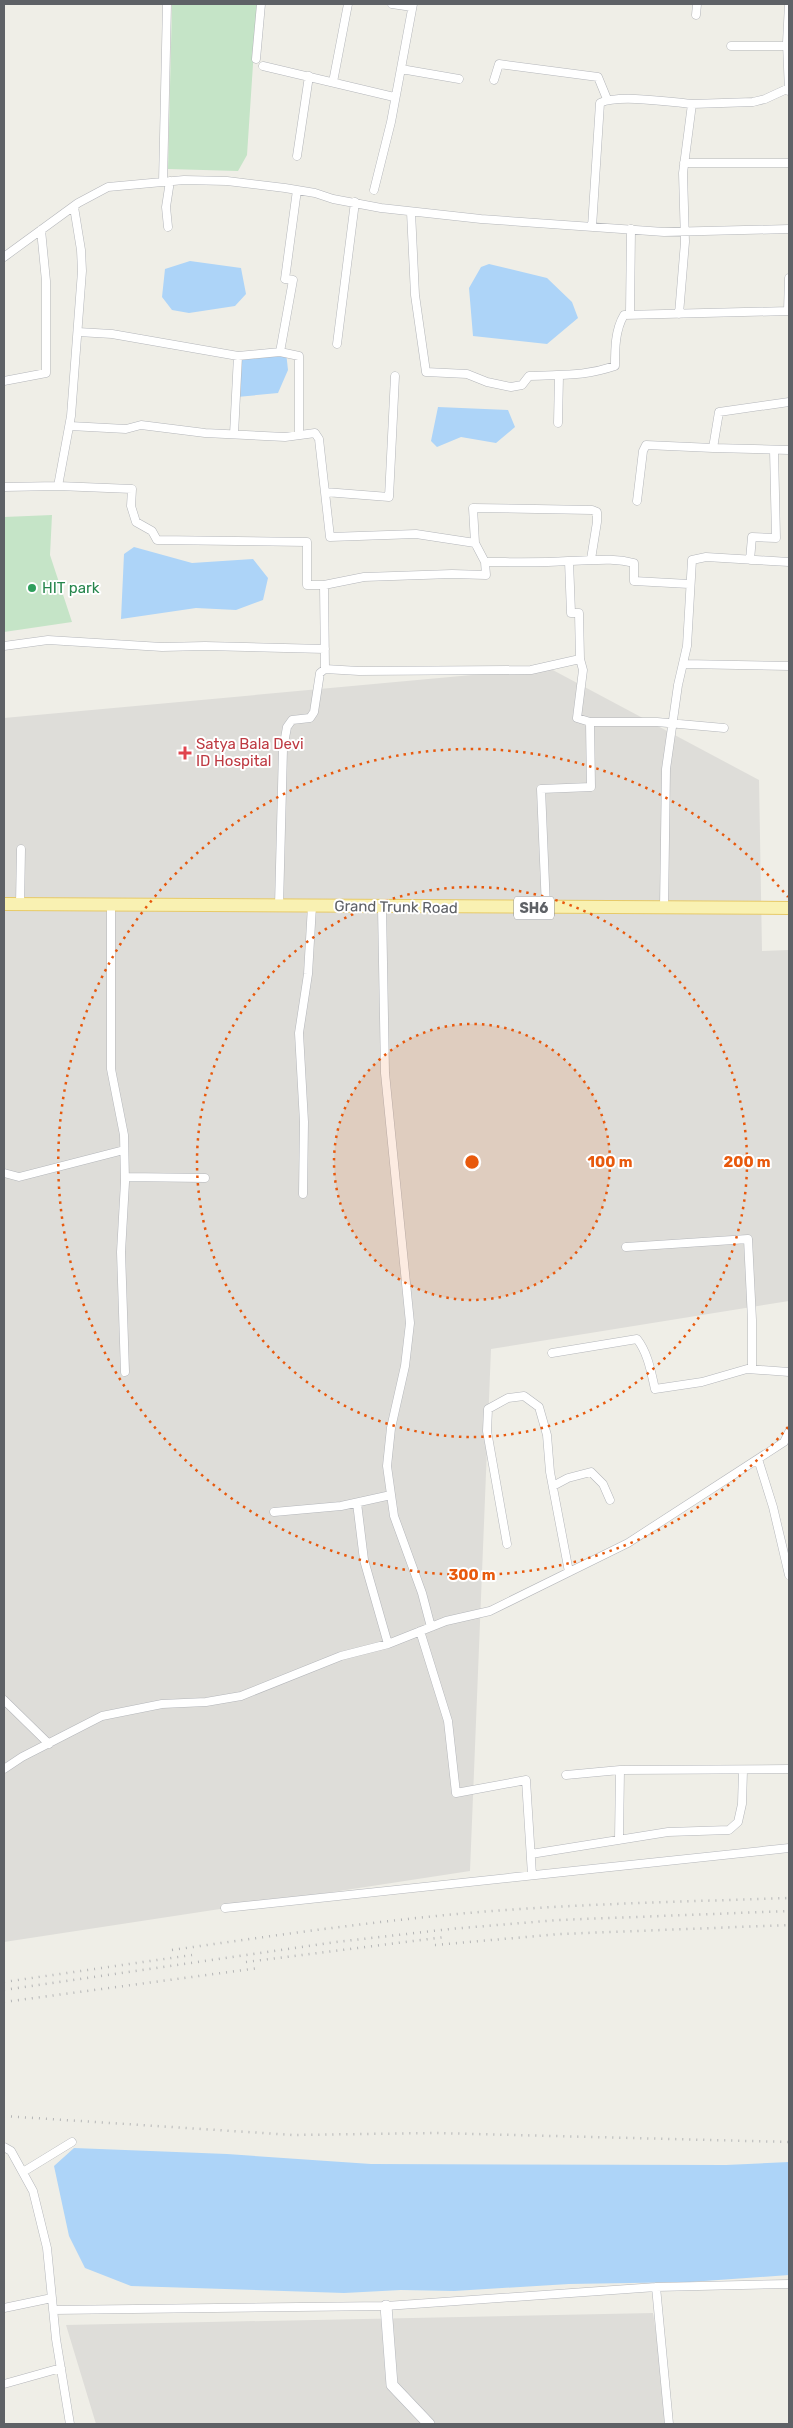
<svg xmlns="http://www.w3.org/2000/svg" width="793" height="2428" font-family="Rubik,sans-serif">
<rect width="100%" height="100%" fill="#efeee7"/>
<path fill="#deddd9" d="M549,668L759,780L762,951L789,950V1301L491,1349L470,1871L4,1942V718Z
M653,2313L670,2424H96L66,2325Z"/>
<path fill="#c5e4c7" d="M172,4H257L247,155L238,171L168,169Z
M52,515L50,555L72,622L4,632V517Z"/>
<path fill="#add4f8" d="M190,261L241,268L246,294L235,306L189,313L172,310L162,297L165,269Z
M489,264L547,278L572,302L578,318L547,344L473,336L469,288L481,267Z
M243,351L286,352L288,370L278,393L237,397L233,364Z
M438,407L508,410L515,427L496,443L461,437L437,447L431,441Z
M134,547L192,563L253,559L268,578L263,600L236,610L196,608L121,619L124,554Z
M74,2148L227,2154L371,2164L726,2165L789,2162V2275L690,2282L569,2284L454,2291L401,2290L344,2293L131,2286L85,2268L69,2236L54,2166Z"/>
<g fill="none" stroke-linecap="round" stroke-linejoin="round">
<defs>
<path id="street" d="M392,4L412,7
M789,4L787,43L789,91
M696,15L697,4
M731,46H787
M256,59L261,4
M263,66L394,97
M401,69L459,79
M494,80L499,64L598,77L607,99
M333,82L348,4
M297,156L309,76
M684,163H789
M163,182L167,4
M297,190L285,279L293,280L280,352L299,356V435
M374,190L391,122L413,4
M411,212L415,295L426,372L467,374L487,382L511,387L522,385L529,376C562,374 582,377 615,366C615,349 615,330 624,315L789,311
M168,227L166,207L170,181
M592,227L600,103C618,94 670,102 692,104
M4,257L78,203L108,187L184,180L227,181L285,188L315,193L333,199L381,208L481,219L664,232L789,229
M788,311L789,278
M630,313L631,229
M679,314L685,242L683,173L692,104L753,102L765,99L789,88
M78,332L112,334L238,356L280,352
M337,344L355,202
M4,381L46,373V281L41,230
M789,402L719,412L713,448L789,450
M558,423L559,376
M70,426L126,429L141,425L205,433L285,437L315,433L319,439L330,537L416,534L475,543
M234,434L238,356
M58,486L132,489L131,506L136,522L152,531L157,540L307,542V585H324L325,669L320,673L314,712L310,718L292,720L287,727L283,749L279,906
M4,487L58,486L71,416L82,271L81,250L74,207
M325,492L389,497L395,376
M637,501L643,451L646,445L713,448
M750,560L752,537L776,538L774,450
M569,561L571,613H579L580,659L583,670L577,718L590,722H657L724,728
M485,562C512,562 540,563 568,561C591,561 611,557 634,563V581L689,584
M324,585L364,577L452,574L486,575L485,562L475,543L473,508L592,510L597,512V522L591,559
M4,646L48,640L162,647L205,646L325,649
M684,664L789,666
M325,669L359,671L531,670L580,659
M20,904L21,849
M111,904V1069L124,1135L125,1182L121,1252L125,1372
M382,907L385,1073L410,1323L405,1366L391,1428L387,1466L394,1516L422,1593L431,1627
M546,908L541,789L591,787L590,722
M664,908L666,769L678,685L687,646L692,560L706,557L789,562
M4,1173L19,1177L124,1150
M125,1177L205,1178
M303,1194L304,1122L299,1033L308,974L312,906
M626,1247L748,1239L752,1320V1369
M552,1353L637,1339C648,1353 651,1372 655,1389L702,1382L747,1369L789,1372
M758,1459L773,1507L789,1575
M553,1486L568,1478L591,1472L603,1484L610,1500
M357,1503L364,1560L388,1644
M274,1512L341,1506L391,1495
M507,1544L487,1431L488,1409L508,1398L524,1396L539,1407L547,1435L550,1472L569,1572
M420,1631L448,1721L456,1793L526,1780L532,1875
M4,1700L49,1744
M4,1769L22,1757L102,1716L162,1704L206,1702L241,1696L341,1656L388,1644L446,1621L490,1611L628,1543L784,1442L789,1432
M566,1775L620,1770L789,1769
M619,1840L620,1770
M531,1854L668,1832L729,1830L738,1822L742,1804L743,1771
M225,1908L789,1848
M4,2147L11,2151L33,2191L47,2248L56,2339L70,2424
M23,2172L72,2142
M656,2287L669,2424
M4,2308L52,2298
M53,2310L386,2306L656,2287L789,2284
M4,2384L61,2368"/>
<path id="secondary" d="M386,2306L392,2385L429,2424"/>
<path id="primary" d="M4,904L789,908"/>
</defs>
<use href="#street" stroke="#b4b6ba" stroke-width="9"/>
<use href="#secondary" stroke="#b5b8bd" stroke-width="12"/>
<use href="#primary" stroke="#e7ca68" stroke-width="14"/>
<use href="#street" stroke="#fff" stroke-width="8"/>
<use href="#secondary" stroke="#fff" stroke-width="11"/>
<use href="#primary" stroke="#f9f1b2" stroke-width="12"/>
<path stroke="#b4b5b6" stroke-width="2.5" stroke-dasharray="1 6" stroke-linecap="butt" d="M435,1945L560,1934L789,1925
M172,1950C263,1937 354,1924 446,1915C560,1904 675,1902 789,1898
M246,1962L445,1937
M4,1982L192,1955
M4,1990L336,1942L450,1929L558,1920L789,1911
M4,2002L259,1968
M4,2116L293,2135L436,2133L789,2142"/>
</g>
<circle cx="472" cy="1162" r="138" fill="#e8590c" fill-opacity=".12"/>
<g fill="none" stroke="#e8590c" stroke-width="2.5" stroke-dasharray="2.5 5">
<circle cx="472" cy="1162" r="138"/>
<circle cx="472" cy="1162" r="275"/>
<path d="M788 1427A413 413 0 1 1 788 897"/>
</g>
<circle fill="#2e9e5b" stroke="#fff" stroke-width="2" cx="32" cy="588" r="5"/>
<path fill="#e0444e" stroke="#fff" stroke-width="2" d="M182.5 745.5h5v5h5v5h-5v5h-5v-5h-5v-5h5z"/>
<g text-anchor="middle" stroke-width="4" stroke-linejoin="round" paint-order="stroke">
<rect fill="#fff" stroke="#8e9094" stroke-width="1" x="514" y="896.5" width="40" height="23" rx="4"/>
<g font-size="14" font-weight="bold" fill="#5e6166">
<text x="534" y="913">SH6</text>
</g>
<g font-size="15" fill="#27864d" stroke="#fff" text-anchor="start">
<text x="42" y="593">HIT park</text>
</g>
<g font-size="15" fill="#be3a42" stroke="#fff" text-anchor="start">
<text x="196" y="749">Satya Bala Devi<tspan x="196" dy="17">ID Hospital</tspan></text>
</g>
<g font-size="15" fill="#5e6166" stroke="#fff">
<text transform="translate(396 907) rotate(1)" y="5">Grand Trunk Road</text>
</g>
</g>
<circle cx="472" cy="1162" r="8" fill="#e8590c" stroke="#fff" stroke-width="2.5"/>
<g font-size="15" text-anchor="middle" font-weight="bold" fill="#e8590c" stroke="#fff" stroke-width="4" stroke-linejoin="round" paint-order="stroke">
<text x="610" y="1167">100 m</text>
<text x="747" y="1167">200 m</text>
<text x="472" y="1580">300 m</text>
</g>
<rect width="793" height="2428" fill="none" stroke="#5e6166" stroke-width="10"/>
</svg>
